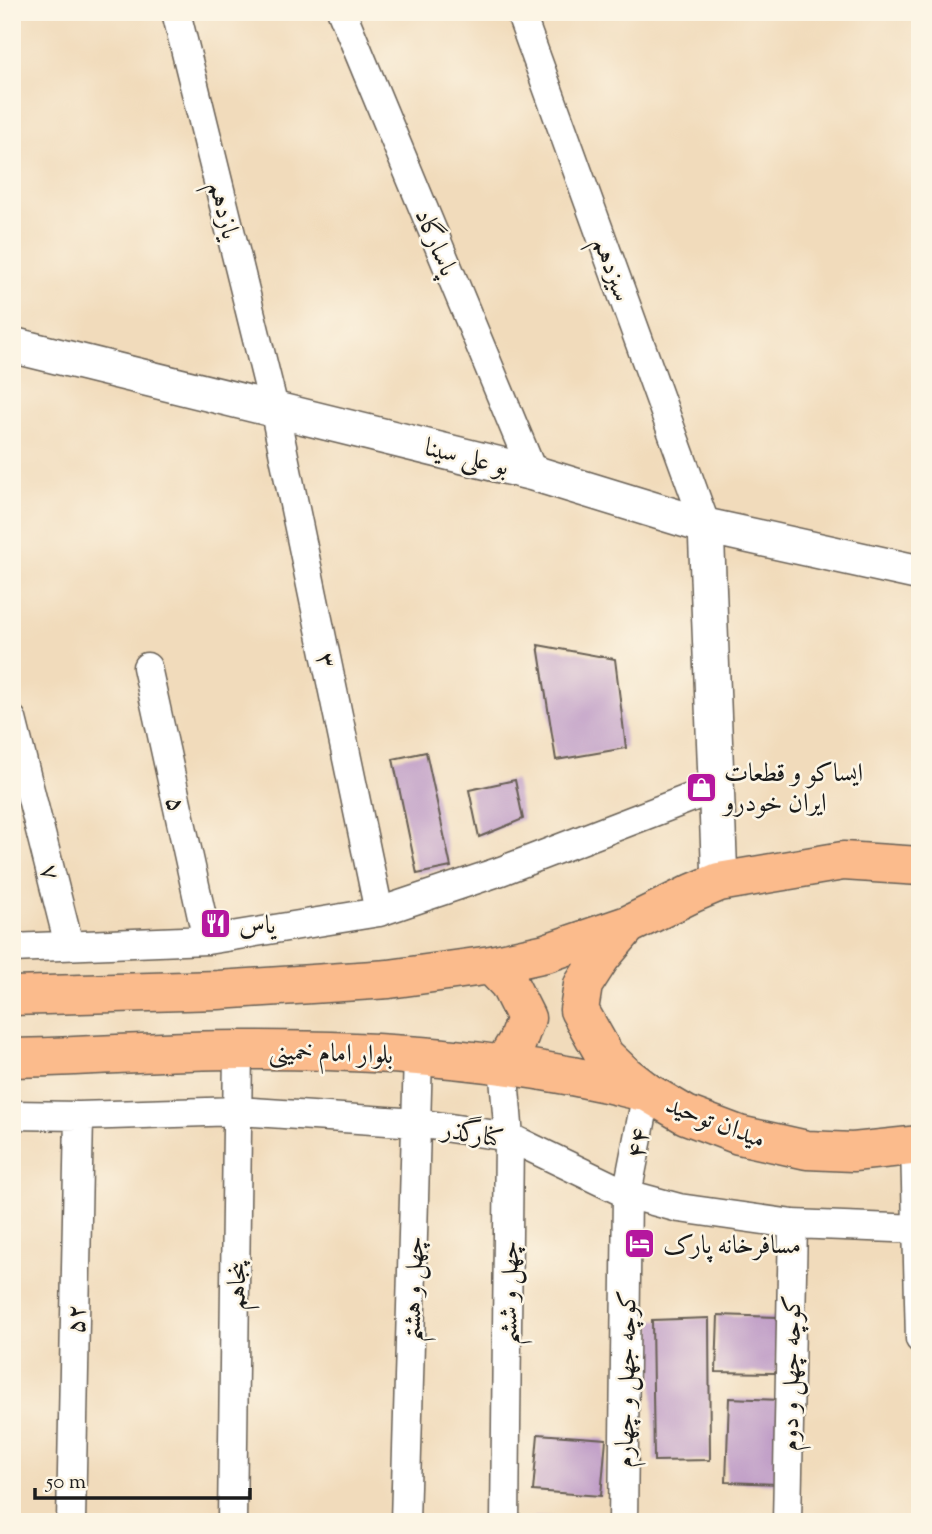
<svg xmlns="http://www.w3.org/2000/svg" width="932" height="1534" font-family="'Sorts Mill Goudy',Amiri,serif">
<rect width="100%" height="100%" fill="#fcf5e5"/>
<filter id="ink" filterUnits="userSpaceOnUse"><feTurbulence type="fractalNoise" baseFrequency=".0143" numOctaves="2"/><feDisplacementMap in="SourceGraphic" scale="14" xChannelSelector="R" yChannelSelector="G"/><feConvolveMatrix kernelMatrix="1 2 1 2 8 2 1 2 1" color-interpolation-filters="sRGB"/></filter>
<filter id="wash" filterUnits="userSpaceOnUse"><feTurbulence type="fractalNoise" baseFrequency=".00686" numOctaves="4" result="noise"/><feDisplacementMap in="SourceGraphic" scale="28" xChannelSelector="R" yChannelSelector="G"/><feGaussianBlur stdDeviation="1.57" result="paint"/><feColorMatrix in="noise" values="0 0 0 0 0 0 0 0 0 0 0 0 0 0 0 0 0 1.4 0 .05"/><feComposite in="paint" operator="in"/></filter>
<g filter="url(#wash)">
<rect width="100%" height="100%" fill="#f1dbbb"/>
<g id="blocks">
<path fill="#bb97c5" d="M538,645L615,659L626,748L556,760Z
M426,752L451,867L417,874L393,759Z
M515,780L523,819L479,837L469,790Z
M718,1315L778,1317L776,1373L716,1372Z
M709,1318L710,1460L654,1461L652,1320Z
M729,1398L781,1400L777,1484L726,1482Z
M538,1434L606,1439L601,1496L533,1491Z
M534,1516L604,1520V1522H534Z"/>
</g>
</g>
<g filter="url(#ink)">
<use href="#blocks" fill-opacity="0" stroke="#675f54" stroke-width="2"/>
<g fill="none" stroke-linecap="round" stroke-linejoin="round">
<defs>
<path id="minor" d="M176,12L274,408L379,912
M342,12L533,473
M520,12L706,526
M147,667L207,940
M12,719L69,945
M12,948L207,940L379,912L501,871L716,788
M503,1065L509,1137L505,1522
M12,1115L79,1116L239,1111L417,1123L509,1137L627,1194L679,1208L793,1224L920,1229
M915,1146L920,1339
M71,1522L79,1116
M232,1522L238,1050
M405,1522L418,1055
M623,1522L627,1194L647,1092
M787,1522L793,1224"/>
<path id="tertiary" d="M12,345L533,473L706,526L920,573
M706,526L720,882"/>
<path id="primary" d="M920,866L843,861L719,882L693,893L628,925L601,957L583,985L579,1010L605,1056L625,1075L647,1092L686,1115L739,1135L807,1150L853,1152L920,1145
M491,965L509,984L526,1018L517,1042L503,1065
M12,996L218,990L389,979L491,965L546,953L628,925
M12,1058C88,1057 164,1050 240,1050C374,1049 510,1058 640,1091"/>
</defs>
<use href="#minor" stroke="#675f54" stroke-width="31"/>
<use href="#tertiary" stroke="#675f54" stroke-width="38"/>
<use href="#primary" stroke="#675f54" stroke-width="41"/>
<use href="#minor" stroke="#fff" stroke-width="28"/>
<use href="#tertiary" stroke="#fff" stroke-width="35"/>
<use href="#primary" stroke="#fbbb8c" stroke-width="38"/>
</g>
</g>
<defs>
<symbol id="shop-square" viewBox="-11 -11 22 22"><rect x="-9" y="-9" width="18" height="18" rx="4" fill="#b5179e" stroke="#fcf5e5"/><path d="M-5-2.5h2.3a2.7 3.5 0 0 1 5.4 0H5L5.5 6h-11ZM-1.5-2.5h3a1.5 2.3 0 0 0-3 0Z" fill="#fff"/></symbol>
<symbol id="restaurant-square" viewBox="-11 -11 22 22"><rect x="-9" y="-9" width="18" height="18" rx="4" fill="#b5179e" stroke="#fcf5e5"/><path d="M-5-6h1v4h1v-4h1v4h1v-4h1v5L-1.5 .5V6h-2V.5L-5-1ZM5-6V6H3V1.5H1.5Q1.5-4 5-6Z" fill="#fff"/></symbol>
<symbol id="hotel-square" viewBox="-11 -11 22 22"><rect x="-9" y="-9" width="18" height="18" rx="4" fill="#b5179e" stroke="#fcf5e5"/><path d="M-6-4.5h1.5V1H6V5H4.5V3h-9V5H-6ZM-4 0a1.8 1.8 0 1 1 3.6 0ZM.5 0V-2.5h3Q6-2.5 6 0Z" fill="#fff"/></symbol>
</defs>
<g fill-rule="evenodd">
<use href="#shop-square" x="684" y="770" width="35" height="35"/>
<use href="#restaurant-square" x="198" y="906" width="35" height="35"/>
<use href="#hotel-square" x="622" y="1226" width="35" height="35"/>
</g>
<g text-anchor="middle" stroke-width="5" stroke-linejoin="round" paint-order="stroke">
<g font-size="26" fill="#1c1c1c" stroke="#fcf5e5">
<text transform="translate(225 210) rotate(76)" y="9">یازدهم</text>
<text transform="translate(437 242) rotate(67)" y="9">پاسارگاد</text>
<text transform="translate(613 269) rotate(70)" y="9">سیزدهم</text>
<text transform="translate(467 456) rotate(14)" y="9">بو علی سینا</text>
<text transform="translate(327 660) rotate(78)" y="9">۳</text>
<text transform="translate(177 804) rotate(78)" y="9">۵</text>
<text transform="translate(51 872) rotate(76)" y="9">۷</text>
<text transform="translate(331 1052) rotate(2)" y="9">بلوار امام خمینی</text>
<text transform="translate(716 1121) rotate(21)" y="9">میدان توحید</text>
<text transform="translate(473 1133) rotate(10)" y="9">کنارگذر</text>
<text transform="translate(637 1143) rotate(-79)" y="9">۴۴</text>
<text transform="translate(236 1286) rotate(-89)" y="9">پنجاهم</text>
<text transform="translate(412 1289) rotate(-88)" y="9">چهل و هشتم</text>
<text transform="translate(508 1293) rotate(-89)" y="9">چهل و ششم</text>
<text transform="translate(75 1319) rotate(-89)" y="9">۵۲</text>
<text transform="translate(790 1373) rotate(-89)" y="9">کوچه چهل و دوم</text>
<text transform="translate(625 1379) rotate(-89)" y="9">کوچه جهل و چهارم</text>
</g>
<g font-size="26" fill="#1c1c1c" stroke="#fcf5e5" text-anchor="start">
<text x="724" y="781">ایساکو و قطعات<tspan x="724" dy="30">ایران خودرو</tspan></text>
<text x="239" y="933">یاس</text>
<text x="663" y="1253">مسافرخانه پارک</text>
</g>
</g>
<rect width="932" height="1534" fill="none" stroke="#fcf5e5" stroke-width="42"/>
<path d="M35 1488v10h215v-10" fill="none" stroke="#1c1c1c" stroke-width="3.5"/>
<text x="46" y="1488" font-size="21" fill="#1c1c1c" stroke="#fcf5e5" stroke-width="5" paint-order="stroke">50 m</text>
</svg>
